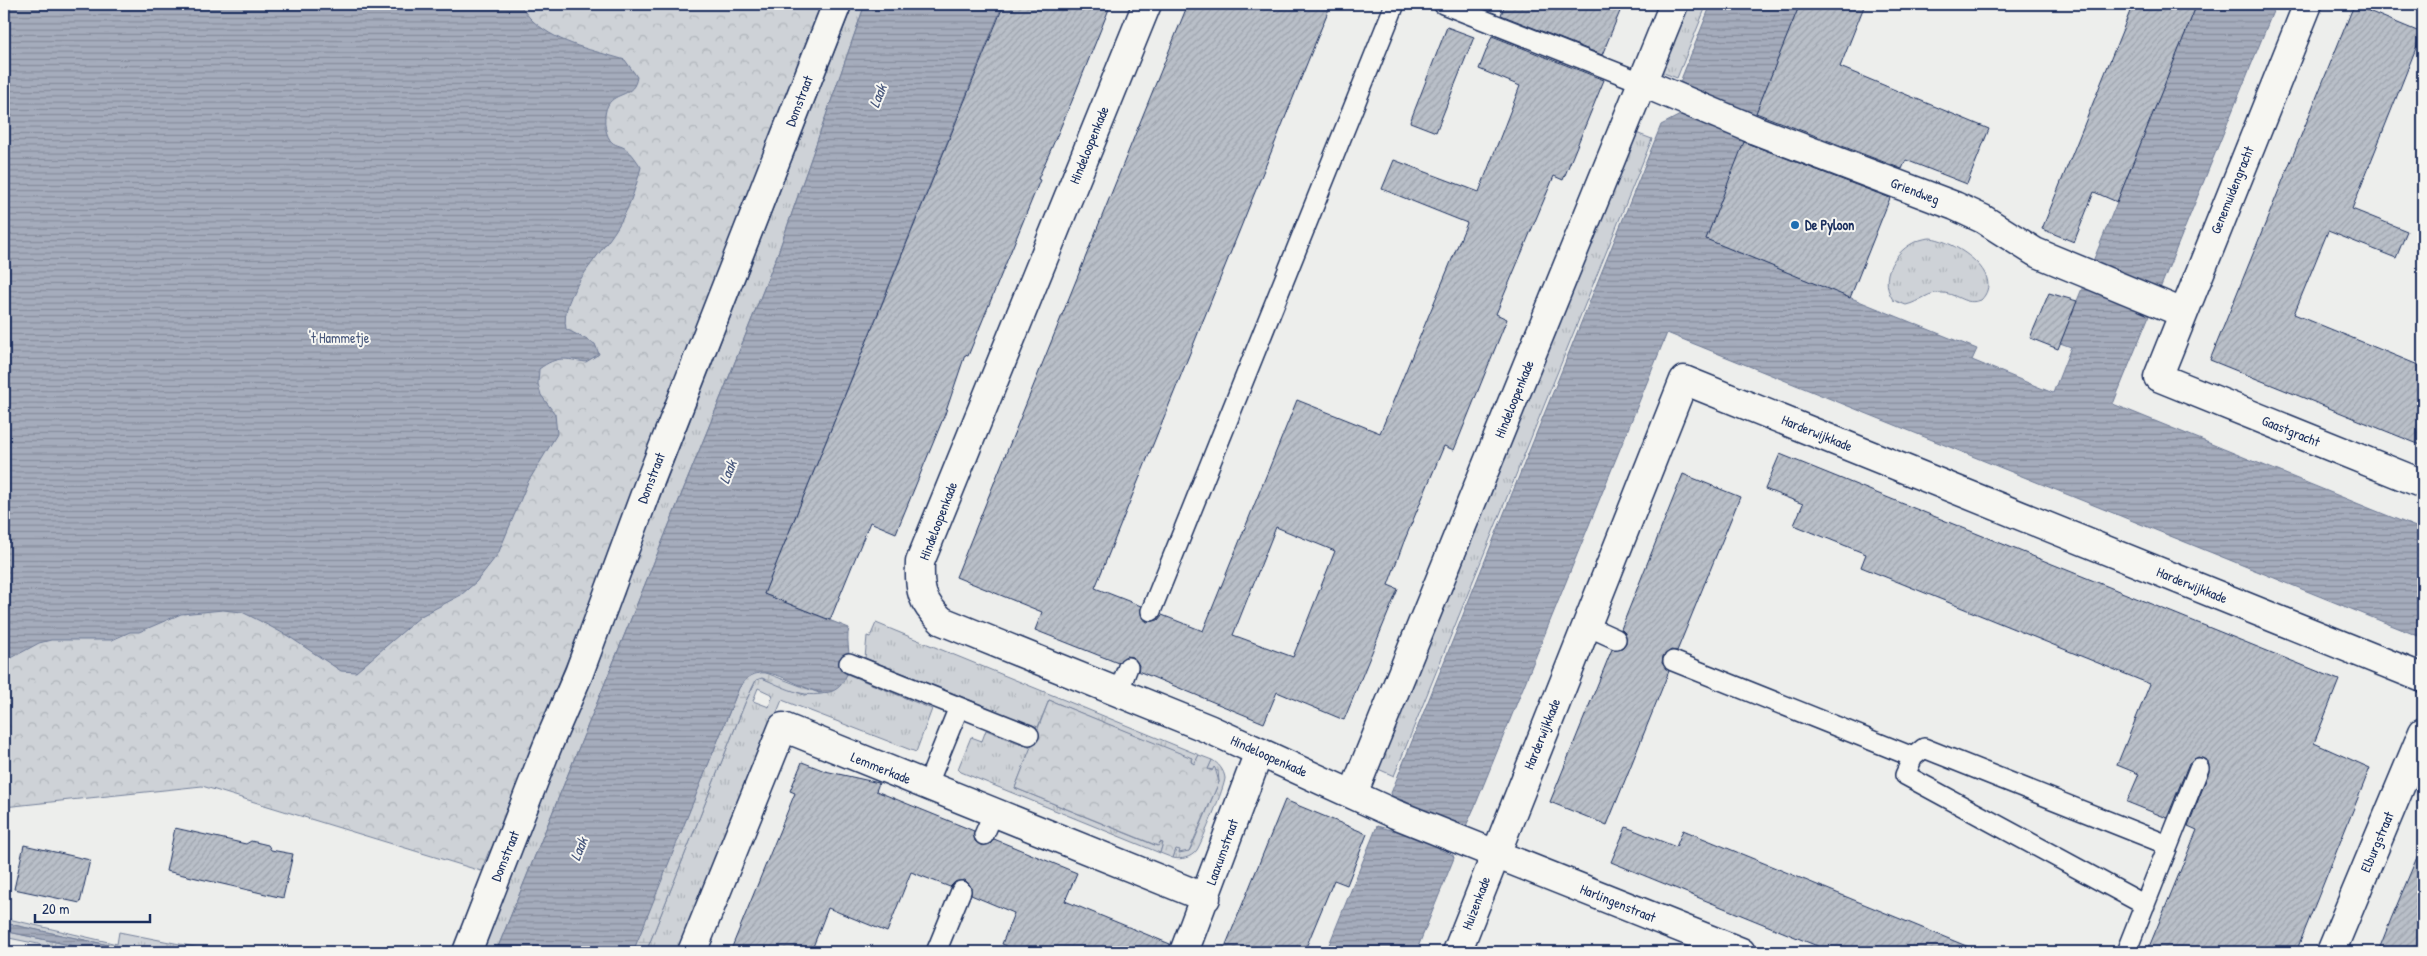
<svg xmlns="http://www.w3.org/2000/svg" width="2427" height="956" font-family="'Patrick Hand',sans-serif">
<defs>
<pattern id="grass-tufts" width="24" height="20" patternUnits="userSpaceOnUse" patternTransform="scale(1.25)"><rect width="24" height="20" fill="#ced2d7"/><path d="M3 7l-1-3M5 7V3M7 7l1-3M15 17l-1-3M17 17v-4M19 17l1-3" fill="none" stroke="#b0b5bb"/></pattern>
<pattern id="forest-crowns" width="20" height="18" patternUnits="userSpaceOnUse" patternTransform="scale(1.25)"><rect width="20" height="18" fill="#ced2d7"/><path d="M2 6a3 3 0 1 1 6 0M12 15a3 3 0 1 1 6 0" fill="none" stroke="#b0b5bb"/></pattern>
<pattern id="wetland-marsh" width="20" height="14" patternUnits="userSpaceOnUse" patternTransform="scale(1.25)"><rect width="20" height="14" fill="#ced2d7"/><path d="M1 5h8M5 5V1M11 12h8M15 12V8" fill="none" stroke="#b0b5bb"/></pattern>
<pattern id="water-rules" width="6" height="5" patternUnits="userSpaceOnUse" patternTransform="scale(1.25)"><rect width="6" height="5" fill="#a5acbc"/><path d="M0 2.5h6" fill="none" stroke="#868c9c"/></pattern>
<pattern id="building-hatch" width="6" height="6" patternUnits="userSpaceOnUse" patternTransform="scale(1.25)"><rect width="6" height="6" fill="#b9bfc8"/><path d="M-1 1l2-2M0 6l6-6M5 7l2-2" fill="none" stroke="#9ea4ae"/></pattern>
</defs>
<rect width="100%" height="100%" fill="#edeeec"/>
<filter id="ink" filterUnits="userSpaceOnUse"><feTurbulence type="fractalNoise" baseFrequency=".02" numOctaves="2"/><feDisplacementMap in="SourceGraphic" scale="10" xChannelSelector="R" yChannelSelector="G"/><feConvolveMatrix kernelMatrix="1 2 1 2 8 2 1 2 1" color-interpolation-filters="sRGB"/></filter>
<g filter="url(#ink)">
<path fill="url(#grass-tufts)" stroke="#74809a" fill-rule="evenodd" d="M853,4H865L778,253L729,377L496,952H482Z
M1686,4H1707L1677,78L1661,72Z
M1636,133L1652,139L1394,776L1376,768Z
M1930,238C1953,240 2007,274 1981,300C1965,306 1958,294 1943,293C1928,291 1920,302 1906,305L1893,300C1875,273 1902,240 1930,238Z
M876,623L1199,755L1195,764L1191,762L1192,759L1049,700L1038,727L865,658L867,636L870,637Z
M847,674L932,709L916,752L782,700L679,952H646L745,703L756,680L762,678L804,695L833,690ZM758,688L773,695L769,707L753,701Z
M986,730L1031,748L1015,788L1157,846L1160,842L1163,843L1160,853L961,772L958,769L971,737L982,741Z
M1212,760C1218,763 1224,770 1225,778C1225,786 1202,842 1197,850C1191,858 1181,860 1173,858L1176,848L1189,851L1192,846L1219,782L1218,771L1208,769Z
M4,918L117,944L119,932L220,952H142L4,923Z
M4,931L103,952H77L4,937Z"/>
<path fill="url(#forest-crowns)" stroke="#74809a" d="M4,4H838L526,761L528,763L493,851H489L481,871L202,786L4,807Z
M1049,700L1192,758L1191,762L1194,764L1199,755L1212,760L1208,769L1212,771L1214,767L1215,768L1219,782L1189,851L1179,853L1180,850L1176,849L1173,858L1160,853L1163,843L1160,842L1158,846L1015,788Z"/>
<path fill="url(#wetland-marsh)" stroke="#74809a" d="M761,671L819,693H826C804,699 783,687 762,678L756,680L745,703L646,952H632L739,688L751,674Z"/>
<path fill="url(#water-rules)" stroke="#6e7a96" d="M4,4H519C524,10 528,17 534,22C561,45 593,50 625,60L637,77C634,98 616,91 608,105C603,114 604,131 610,140C614,146 621,145 626,149C633,154 636,160 641,167C636,188 628,211 617,228C600,256 559,295 566,329L595,344L599,354L586,362C565,359 558,355 539,369L538,384L541,395L555,414L557,434L528,482L498,554L476,582L461,595L421,616L356,672L341,671L288,636L260,621L242,612L223,610L181,614L139,632H130L112,640H51L39,643L4,662Z
M865,4H1003L764,594L849,628C845,643 853,659 847,674C825,729 769,639 739,688L633,952H496L729,377L778,253Z
M1711,4H1800L1706,239L1977,349L1972,360L2053,393L2071,347L2060,343L2197,4H2276L2113,404L2423,530V638L1667,333L1475,806L1466,826L1450,820L1439,849L1453,855L1454,858L1416,952H1326L1377,826L1395,831L1407,802L1392,796L1391,793L1661,125L1682,114L1686,116L1697,90L1680,82Z
M4,923L142,952H103L4,931Z"/>
<path fill="url(#building-hatch)" stroke="#1b2f5e" fill-rule="evenodd" d="M1004,4H1111L1072,101L1038,179L1040,180L968,356L965,355L945,414L896,533L870,522L830,620L764,594Z
M1188,4H1331L1095,588L1141,606L1142,618L1147,622L1158,620L1162,615L1203,631L1297,400L1380,433L1467,223L1382,189L1394,160L1479,192L1520,86L1479,69L1492,36L1604,80L1563,180L1554,176L1496,314L1507,319L1454,450L1444,446L1403,544L1388,585L1398,589L1344,720L1277,692L1264,723L1138,671L1139,665L1132,657L1126,656L1118,663L1035,630L1042,612L956,577ZM1276,527L1335,551L1293,657L1233,635Z
M1505,4H1623L1602,55L1501,15Z
M1800,4H1865L1840,67L1989,129L1967,184L1906,160L1902,169L1756,113Z
M2133,4H2197L2117,202L2094,192L2074,242L2042,229Z
M2354,5L2422,33L2352,209L2407,231L2396,258L2328,231L2294,314L2423,367V446L2210,360Z
M1447,27L1474,37L1436,132L1410,122Z
M1744,142L1890,198L1850,298L1706,239Z
M2049,293L2077,301L2058,349L2030,338Z
M1780,454L2339,680L2314,743L2370,768L2296,952H2147L2197,830L2188,826L2209,772L2208,761L2198,757L2189,763L2167,818L2127,802L2139,774L2117,765L2150,684L1861,567L1866,554L1794,525L1803,504L1765,489Z
M1683,474L1740,497L1677,651L1671,650L1663,656L1662,663L1669,671L1607,825L1550,802L1612,649L1622,648L1626,643L1625,633L1621,629Z
M802,762L825,771L879,783L876,791L974,831L975,841L980,845L990,844L994,839L1077,873L1065,901L1170,944L1169,952H1021L1002,944L1014,913L971,895L970,885L965,880L955,882L950,887L911,872L887,932L828,908L811,952H730L795,793L790,791Z
M1285,800L1367,834L1347,885L1334,880L1304,952H1223Z
M1626,827L1676,847L1683,830L1981,952H1832L1611,862Z
M175,828L246,844L251,841L268,845L271,850L293,854L283,898L166,871Z
M2423,843V952H2378L2391,919Z
M24,845L90,860L80,903L14,889Z"/>
<g fill="none" stroke-linecap="round" stroke-linejoin="round">
<defs>
<path id="service" d="M1443,4L1641,82
M1151,611L1395,4
M1585,625L1616,639
M1673,661L1913,757L1905,775L2145,905
M849,663L959,707L927,786
M1118,693L1128,667
M959,707L1029,735
M1913,757L1924,748L2168,845
M984,835L993,814
M936,952L961,891
M2126,952L2199,768"/>
<path id="minor" d="M1147,4L920,562C919,590 921,602 942,621L1209,729L1395,814L1741,952
M2308,4L2158,377L2423,484
M1641,82L1755,130L1955,206L1983,219L2035,252L2183,313
M1353,794L1674,4
M467,952L547,747L579,673L648,486L837,4
M692,952L783,727L1206,898
M1184,952L1259,752
M1457,952L1684,380L2423,678
M2331,952L2423,732"/>
</defs>
<use href="#service" stroke="#1b2f5e" stroke-width="22"/>
<use href="#minor" stroke="#1b2f5e" stroke-width="31"/>
<use href="#service" stroke="#f6f6f2" stroke-width="19"/>
<use href="#minor" stroke="#f6f6f2" stroke-width="28"/>
</g>
</g>
<circle fill="#1f6fb2" stroke="#f6f6f2" stroke-width="2" cx="1795" cy="225" r="5"/>
<g text-anchor="middle" stroke-width="4" stroke-linejoin="round" paint-order="stroke">
<g font-size="14" fill="#1b2f5e" stroke="#f6f6f2">
<text transform="translate(799 101) rotate(-69)" y="5">Domstraat</text>
<text transform="translate(1089 145) rotate(-68)" y="5">Hindeloopenkade</text>
<text transform="translate(2232 190) rotate(-68)" y="5">Genemuidengracht</text>
<text transform="translate(1915 191) rotate(21)" y="5">Griendweg</text>
<text transform="translate(1514 399) rotate(-68)" y="5">Hindeloopenkade</text>
<text transform="translate(2291 431) rotate(22)" y="5">Gaastgracht</text>
<text transform="translate(1817 433) rotate(22)" y="5">Harderwijkkade</text>
<text transform="translate(651 478) rotate(-69)" y="5">Domstraat</text>
<text transform="translate(938 521) rotate(-69)" y="5">Hindeloopenkade</text>
<text transform="translate(2192 585) rotate(22)" y="5">Harderwijkkade</text>
<text transform="translate(1542 734) rotate(-68)" y="5">Harderwijkkade</text>
<text transform="translate(1269 756) rotate(24)" y="5">Hindeloopenkade</text>
<text transform="translate(881 768) rotate(22)" y="5">Lemmerkade</text>
<text transform="translate(2377 842) rotate(-67)" y="5">Elburgstraat</text>
<text transform="translate(1222 852) rotate(-70)" y="5">Laaxumstraat</text>
<text transform="translate(505 856) rotate(-68)" y="5">Domstraat</text>
<text transform="translate(1476 903) rotate(-69)" y="5">Huizenkade</text>
<text transform="translate(1618 903) rotate(22)" y="5">Harlingenstraat</text>
</g>
<g font-size="14" font-weight="bold" fill="#1b2f5e" stroke="#f6f6f2" text-anchor="start">
<text x="1805" y="230">De Pyloon</text>
</g>
<g font-size="14" fill="#48587c" stroke="#f6f6f2">
<text x="339" y="343">'t Hammetje</text>
</g>
<g font-size="15" font-style="italic" fill="#44547a" stroke="#f6f6f2">
<text transform="translate(878 96) rotate(-68)" y="5">Laak</text>
<text transform="translate(728 472) rotate(-68)" y="5">Laak</text>
<text transform="translate(579 849) rotate(-68)" y="5">Laak</text>
</g>
</g>
<rect width="2427" height="956" fill="none" stroke="#f6f6f2" stroke-width="20"/>
<rect x="10" y="10" width="2407" height="936" fill="none" stroke="#1b2f5e" stroke-width="2" filter="url(#ink)"/>
<path d="M35 914v8h115v-8" fill="none" stroke="#1b2f5e" stroke-width="2.5"/>
<text x="42" y="914" font-size="15" fill="#1b2f5e" stroke="#f6f6f2" stroke-width="4" paint-order="stroke">20 m</text>
</svg>
